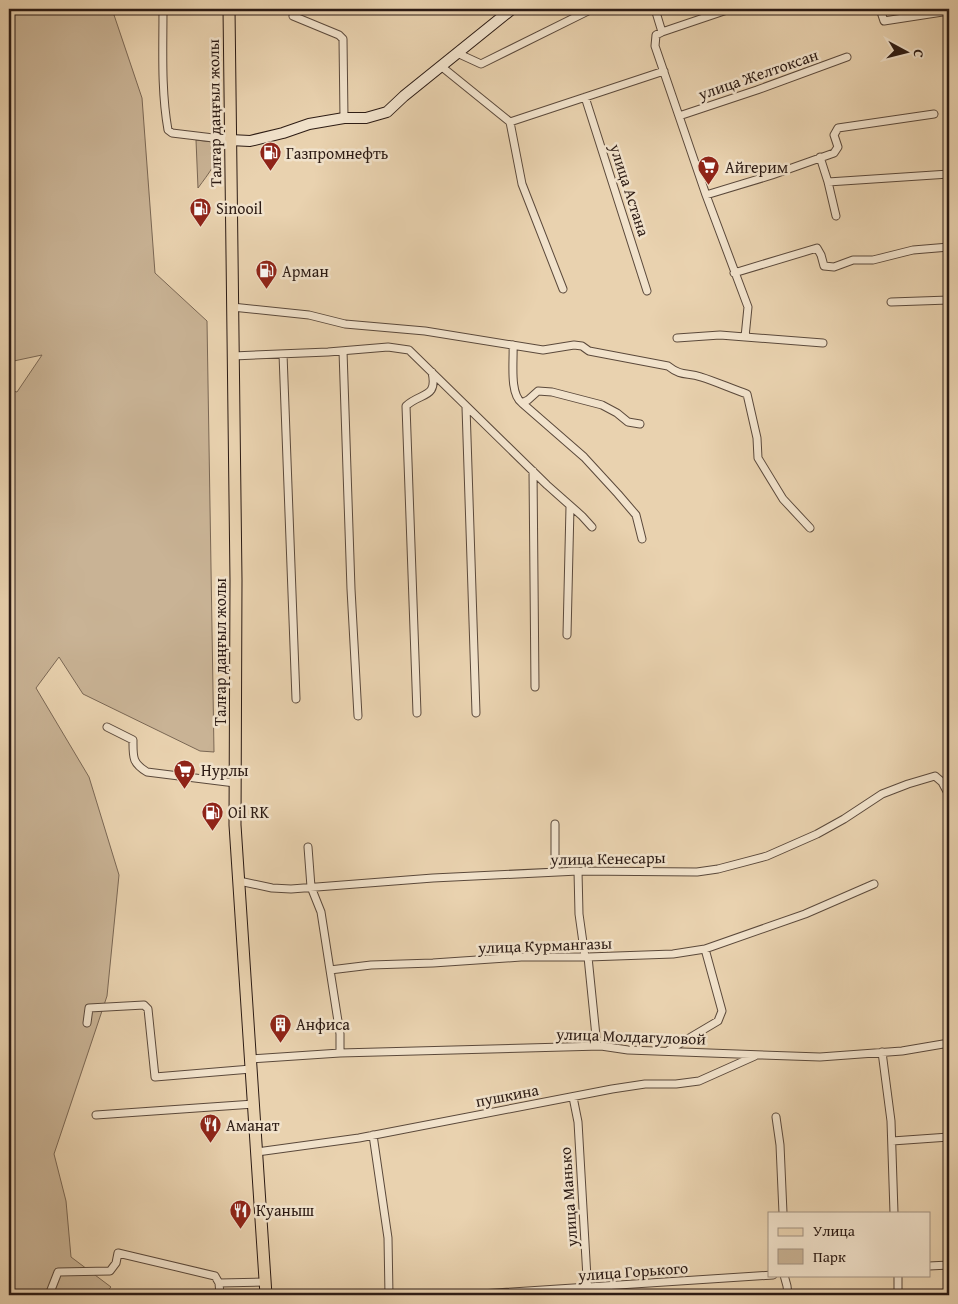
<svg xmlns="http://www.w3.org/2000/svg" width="958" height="1304" font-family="'Gentium Book Plus',serif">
<rect width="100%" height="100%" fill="#e9d2af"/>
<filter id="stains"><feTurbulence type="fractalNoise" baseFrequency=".004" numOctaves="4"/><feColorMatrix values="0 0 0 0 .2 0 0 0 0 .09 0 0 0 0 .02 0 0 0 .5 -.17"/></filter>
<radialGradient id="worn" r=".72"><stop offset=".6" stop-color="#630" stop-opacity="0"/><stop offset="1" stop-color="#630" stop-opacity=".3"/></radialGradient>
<path fill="#c9b395" stroke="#7a6754" d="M9,9H112L142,98L155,273L207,321L214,752L200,751L83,694L59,657L36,688L89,777L119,875L107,996L54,1154L66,1201L71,1257L111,1287L104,1295H9V390L17,392L42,355L9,362Z
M196,140L221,143C219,161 209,173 198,188Z"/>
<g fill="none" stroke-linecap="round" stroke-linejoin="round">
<defs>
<path id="street" d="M163,9C163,49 161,91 168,130L172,133L230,140
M655,9L662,32
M730,9L662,32L656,35L655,46L706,195L748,307L745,337
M880,9L884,21L949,11
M293,16L339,35L343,39L344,118
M457,53L481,64L592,9
M442,67L510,122L664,71
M585,97L647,291
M679,116L757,90L847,57
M510,122L522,184L563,289
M820,157L828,182L949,174
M828,182L836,216
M706,195L772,175L834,153L838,147L834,135L838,128L934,114
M734,273L817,248L821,255L824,266L834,267L853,260H873L913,250L949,247
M891,302L949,300
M232,307L309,315L345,324L425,331L543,350L574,345L582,346L589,351L668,366C682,377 687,372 701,377C717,382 732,389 747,394L757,438L758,458L783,499L810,528
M677,338L720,335L823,343
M513,345C514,360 509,394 522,403L528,400L538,391L552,392L602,405L617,413L628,422L640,424
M343,351L351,589L358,716
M283,354L296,699
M233,356L328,352L388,347L409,350L547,485L582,516L592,527
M522,403L584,457L618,494L636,515L642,539
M466,407L476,713
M533,471L535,687
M567,635L570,507
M417,713L406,406C421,392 438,399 432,372
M107,727L133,740C133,757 132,763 147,772L235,783
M555,824V872
M308,847L311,887L321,912L330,970L371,965L433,963L521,957H588L673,954L705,949L805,914L874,884
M578,871L579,914L585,957
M239,881L272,888L291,889L433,878L578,871L697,872L718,869L767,856L817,834L844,819L882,794L908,784L935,776L942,782L949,795
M588,957L597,1046
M330,970L340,1034V1053
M87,1023L89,1008L144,1005L148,1009L155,1077L251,1069
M669,1050L718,1021L722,1011L705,949
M882,1052L891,1121L894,1213
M251,1059L340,1053L601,1046L628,1050L820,1057L902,1051L949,1043
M573,1097L578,1122L588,1295
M96,1115L254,1104
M776,1117L780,1145L783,1213
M373,1135L388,1238L389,1295
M892,1141L949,1137
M257,1152L359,1138L612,1089L645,1084H676L699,1081L755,1056
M929,1266L949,1265
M784,1275L787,1286L788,1295
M898,1275V1295
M219,1283L220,1295
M49,1295L58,1272L110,1271L116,1263L118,1253L215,1276L219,1283L265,1282
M466,1295L773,1275"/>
<path id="secondary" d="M230,140L250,141L283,133L309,124L344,118H366L387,112L404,96L512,9"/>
<path id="primary" d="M229,9L236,580L235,825L266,1295"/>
</defs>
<use href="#street" stroke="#5b493b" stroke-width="9"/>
<use href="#secondary" stroke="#2c1b14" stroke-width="12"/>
<use href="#primary" stroke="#2c1b14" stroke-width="13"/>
<use href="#street" stroke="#f1e2cb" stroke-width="7"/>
<use href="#secondary" stroke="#f1e2cb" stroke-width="10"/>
<use href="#primary" stroke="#e9d2af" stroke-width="11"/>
</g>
<defs>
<symbol id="fuel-pin" viewBox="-11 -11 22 30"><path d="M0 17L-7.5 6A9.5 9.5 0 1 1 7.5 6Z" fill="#8f2418" stroke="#f1e2cb"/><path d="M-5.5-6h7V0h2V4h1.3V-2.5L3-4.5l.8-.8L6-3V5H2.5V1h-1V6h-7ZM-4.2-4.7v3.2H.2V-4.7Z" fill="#fff"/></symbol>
<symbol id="supermarket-pin" viewBox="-11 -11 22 30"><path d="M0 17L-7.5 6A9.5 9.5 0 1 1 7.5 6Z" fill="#8f2418" stroke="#f1e2cb"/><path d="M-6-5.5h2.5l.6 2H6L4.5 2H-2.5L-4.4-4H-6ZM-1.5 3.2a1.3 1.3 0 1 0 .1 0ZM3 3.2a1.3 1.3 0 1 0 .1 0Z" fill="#fff"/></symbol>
<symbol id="building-pin" viewBox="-11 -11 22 30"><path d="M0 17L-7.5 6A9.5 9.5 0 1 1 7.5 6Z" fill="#8f2418" stroke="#f1e2cb"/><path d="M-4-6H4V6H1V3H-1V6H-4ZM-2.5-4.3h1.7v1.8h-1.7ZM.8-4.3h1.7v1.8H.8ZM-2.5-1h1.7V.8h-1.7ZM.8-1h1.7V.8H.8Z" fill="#fff"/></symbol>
<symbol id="restaurant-pin" viewBox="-11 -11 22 30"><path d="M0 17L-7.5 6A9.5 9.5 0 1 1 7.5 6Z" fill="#8f2418" stroke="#f1e2cb"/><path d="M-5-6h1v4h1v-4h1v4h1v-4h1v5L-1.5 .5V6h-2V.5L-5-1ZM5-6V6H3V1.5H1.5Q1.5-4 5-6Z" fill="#fff"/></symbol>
</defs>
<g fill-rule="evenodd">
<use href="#fuel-pin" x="258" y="140" width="25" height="34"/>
<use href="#supermarket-pin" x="696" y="154" width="25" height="34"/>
<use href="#fuel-pin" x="188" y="196" width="25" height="34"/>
<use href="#fuel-pin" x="254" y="258" width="25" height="34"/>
<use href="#supermarket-pin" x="172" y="758" width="25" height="34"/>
<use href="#fuel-pin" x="200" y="800" width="25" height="34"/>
<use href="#building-pin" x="268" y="1012" width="25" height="34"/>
<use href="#restaurant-pin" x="198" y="1112" width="25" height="34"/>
<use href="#restaurant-pin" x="228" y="1198" width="25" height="34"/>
</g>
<g text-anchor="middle" stroke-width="5" stroke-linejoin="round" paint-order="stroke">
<g font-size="16" fill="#2c1b14" stroke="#f1e2cb">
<text transform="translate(758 74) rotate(-19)" y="6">улица Желтоксан</text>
<text transform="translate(214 113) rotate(-91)" y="6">Талғар даңғыл жолы</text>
<text transform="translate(630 190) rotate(72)" y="6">улица Астана</text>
<text transform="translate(220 652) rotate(-90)" y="6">Талғар даңғыл жолы</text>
<text transform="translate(608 858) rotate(-1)" y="6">улица Кенесары</text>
<text transform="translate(545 945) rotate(-2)" y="6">улица Курмангазы</text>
<text transform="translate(631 1036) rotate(2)" y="6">улица Молдагуловой</text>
<text transform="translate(507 1095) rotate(-11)" y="6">пушкина</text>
<text transform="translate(568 1197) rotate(-94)" y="6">улица Манько</text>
<text transform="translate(633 1271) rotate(-4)" y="6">улица Горького</text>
</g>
<g font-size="16" fill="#2c1b14" stroke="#f1e2cb" text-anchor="start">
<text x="286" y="159">Газпромнефть</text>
<text x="725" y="173">Айгерим</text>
<text x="216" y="214">Sinooil</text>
<text x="282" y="277">Арман</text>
<text x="201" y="776">Нурлы</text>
<text x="228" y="818">Oil RK</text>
<text x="296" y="1030">Анфиса</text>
<text x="226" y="1131">Аманат</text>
<text x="256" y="1216">Куаныш</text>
</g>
</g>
<rect width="958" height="1304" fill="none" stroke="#e9d2af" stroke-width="30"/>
<rect x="10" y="10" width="938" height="1284" fill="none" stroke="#2c1b14" stroke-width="2.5"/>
<rect x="15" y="15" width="928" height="1274" fill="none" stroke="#2c1b14"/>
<rect x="768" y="1212" width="162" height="65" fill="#f1e2cb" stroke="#a29282"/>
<rect x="778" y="1228" width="25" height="8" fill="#e9d2af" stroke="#a29282"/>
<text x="813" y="1236" font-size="15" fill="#2c1b14">Улица</text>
<rect x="778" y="1249" width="25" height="15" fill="#c9b395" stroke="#a29282"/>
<text x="813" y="1262" font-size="15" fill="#2c1b14">Парк</text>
<g transform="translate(906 52) rotate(97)" stroke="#f1e2cb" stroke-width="4" paint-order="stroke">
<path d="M0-4L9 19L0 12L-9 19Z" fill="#2c1b14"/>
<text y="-8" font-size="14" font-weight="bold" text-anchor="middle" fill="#2c1b14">С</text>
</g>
<rect width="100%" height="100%" filter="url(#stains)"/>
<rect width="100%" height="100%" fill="url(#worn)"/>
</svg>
